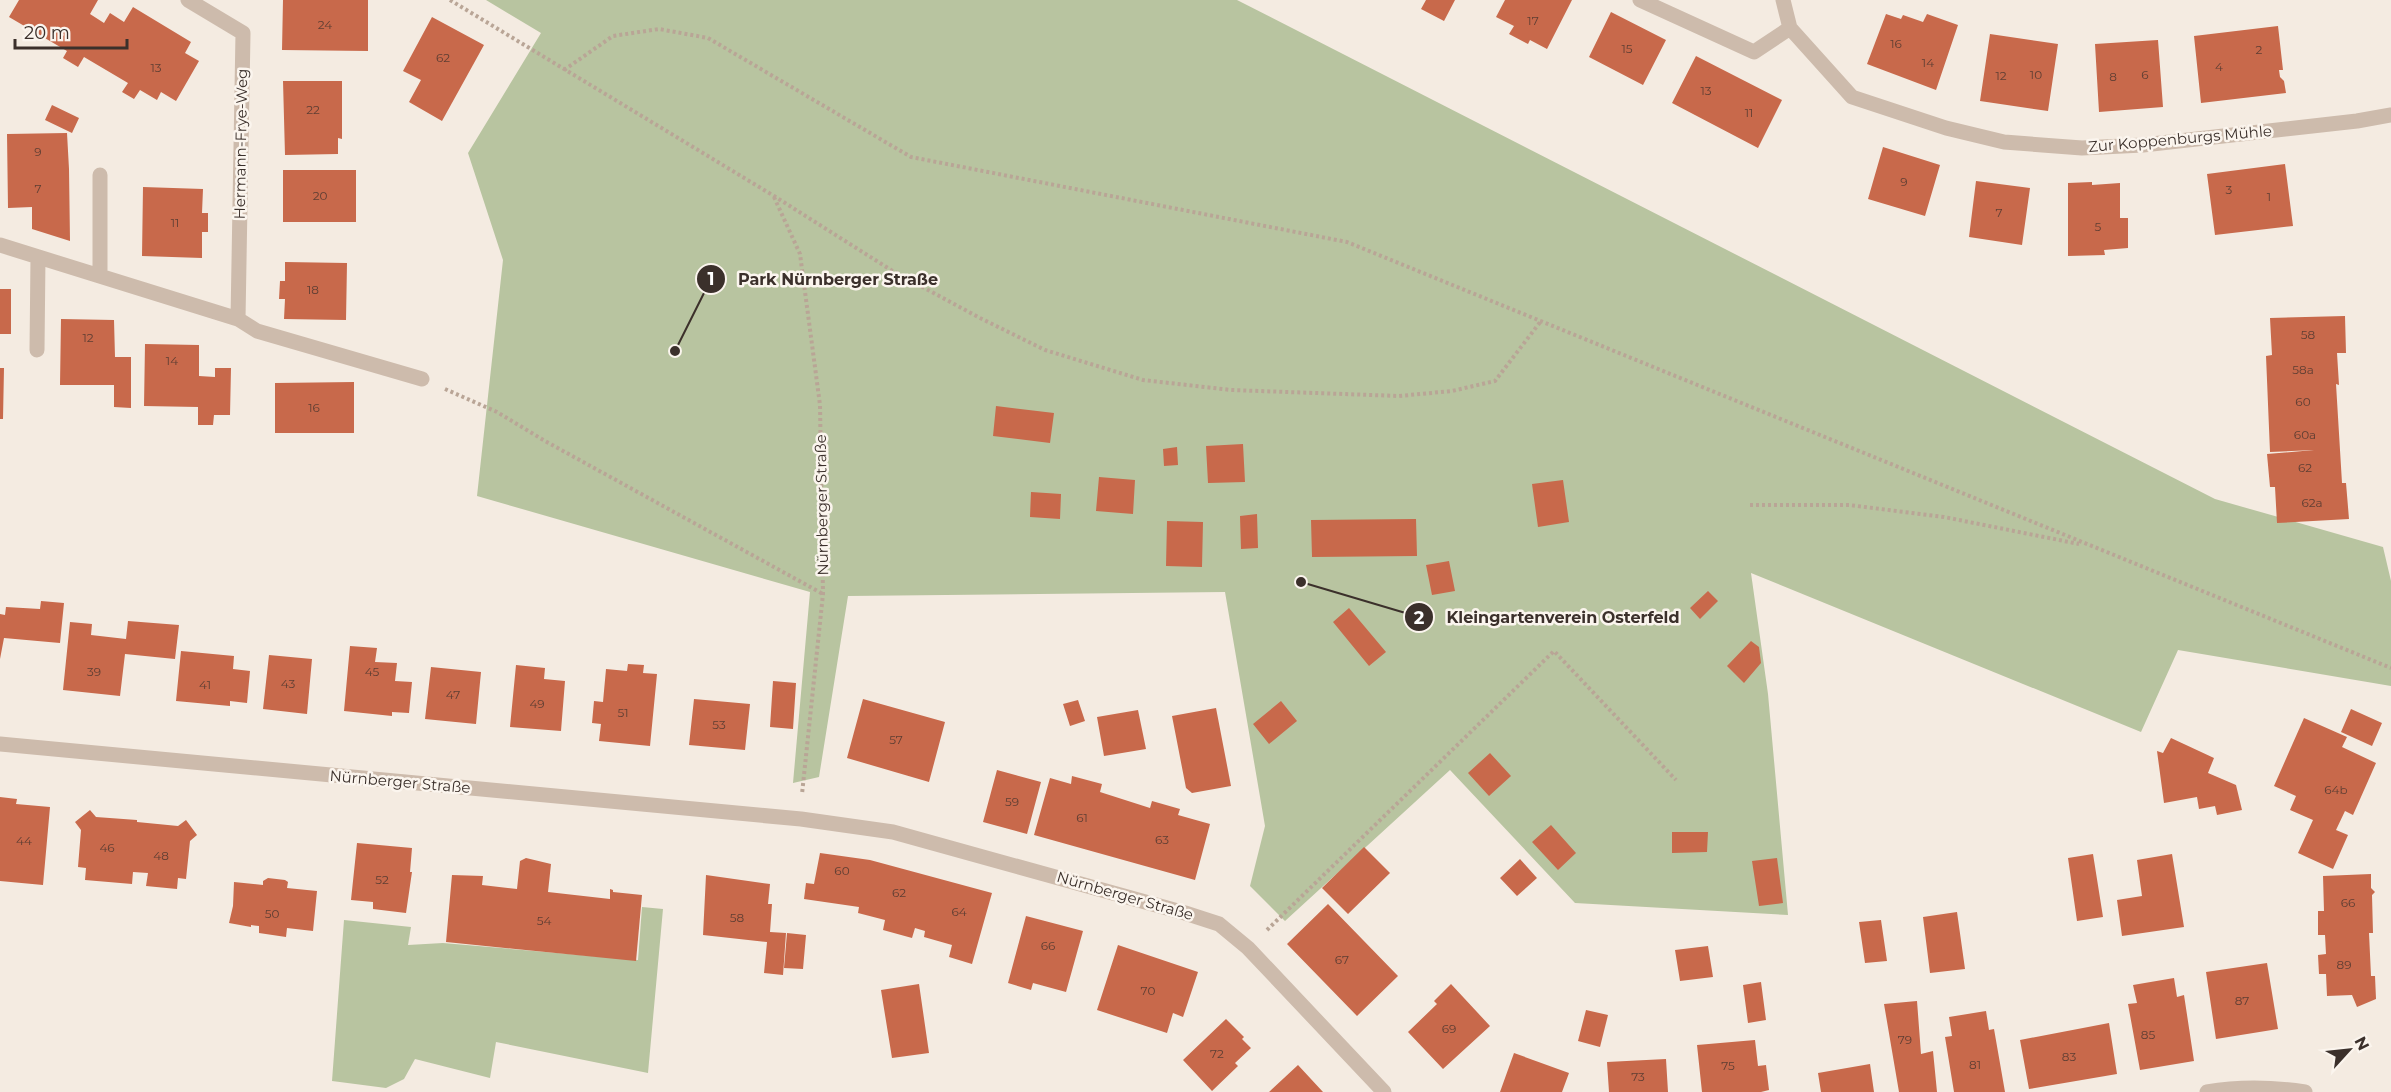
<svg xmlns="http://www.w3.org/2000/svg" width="2391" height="1092" font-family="Montserrat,sans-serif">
<rect width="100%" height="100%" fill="#f4ebe1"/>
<path fill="#b8c4a0" d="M486,0H1237L2215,499L2383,547L2391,581V686L2178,650L2141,732L1751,573L1768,694L1788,915L1575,903L1450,770L1285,921L1250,886L1265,826L1225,592L848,596L819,777L793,783L810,592L477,496L503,260L468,153L541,33Z
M642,907L663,909L648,1073L496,1042L490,1078L415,1059L404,1079L386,1088L332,1081L344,920L411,927L408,945L443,943L638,960Z"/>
<path fill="#c8694b" d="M19,0H98L90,14L104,23L110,13L124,22L133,7L191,42L185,53L199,61L176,101L161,92L157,100L140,90L134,99L122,92L128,83L84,57L78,67L63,58L67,51L9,17Z
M283,0H368V51L282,50Z
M1426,0H1455L1444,21L1421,9Z
M1505,0H1572L1547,49L1530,40L1528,44L1509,34L1514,26L1496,17Z
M1611,12L1666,40L1643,85L1589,57Z
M1886,14L1901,19L1903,15L1923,22L1927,14L1958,25L1936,90L1867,64Z
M432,17L484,45L442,121L409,102L421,80L403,71Z
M2278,26L2283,70H2279L2280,77L2284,81L2286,93L2201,103L2194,36Z
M1990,34L2058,44L2048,111L1980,101Z
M2158,40L2163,107L2099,112L2095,44Z
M1696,56L1782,100L1758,148L1672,103Z
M283,81H342V139L338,138V154L285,155Z
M52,105L79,118L72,133L45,120Z
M67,133L69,169L70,241L32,229V207L8,208L7,134Z
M1883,147L1940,165L1925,216L1868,199Z
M2285,164L2293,226L2215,235L2207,174Z
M283,170H356V222H283Z
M1976,181L2030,188L2022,245L1969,237Z
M2092,182V185L2120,183V218H2128V248L2104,250L2105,255L2068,256V183Z
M143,187L203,189L202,213H208V232H202V258L142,256Z
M285,262L347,263L346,320L284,319L285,299H279L280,281H285Z
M0,289H11V334H0Z
M2345,316L2346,353H2337L2339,385L2336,384L2342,483H2346L2349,519L2277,523L2275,487H2270L2267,454L2314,450L2270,452L2266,356L2272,355L2270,318Z
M61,319L114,320L115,357H131V408L114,407V385H60Z
M145,344L199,345V376L215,377V368H231L230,415H214L213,425H198V407L144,406Z
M0,368H4L3,419H0Z
M354,382V433H275V383Z
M996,406L1054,413L1050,443L993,436Z
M1243,444L1245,482L1208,483L1206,446Z
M1177,447L1178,465L1164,466L1163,449Z
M1099,477L1135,480L1133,514L1096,511Z
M1563,480L1569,522L1538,527L1532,484Z
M1031,492L1061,494L1060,519L1030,517Z
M1257,514L1258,548L1241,549L1240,516Z
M1416,519L1417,556L1312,557L1311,520Z
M1167,521L1203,522L1202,567L1166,566Z
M1449,561L1455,591L1432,595L1426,565Z
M1708,591L1718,601L1700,619L1690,608Z
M41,601L64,603L60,643L4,638L0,659V614L5,615L6,607L40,609Z
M1349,608L1386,652L1369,666L1333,622Z
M128,621L179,625L175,659L125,654L120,696L63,690L70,622L92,624L91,635L126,639Z
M1751,641L1759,647L1761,663L1744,683L1727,666Z
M350,646L377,648L375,662L397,663L395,681L412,682L409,713L392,712V716L344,711Z
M181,651L234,656L233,669L250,671L247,703L230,701V706L176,701Z
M269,655L312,659L307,714L263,709Z
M628,664L644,665L643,673L657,674L650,746L599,741L601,724L592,723L594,701L603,702L606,669L627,671Z
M516,665L545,668L544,679L565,681L561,731L510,727Z
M431,667L481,672L476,724L425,719Z
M773,681L796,683L793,729L770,727Z
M694,699L750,704L745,750L689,745Z
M863,699L945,722L929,782L847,758Z
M1078,700L1085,721L1070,726L1063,704Z
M1281,701L1297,721L1269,744L1253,724Z
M1216,708L1231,786L1192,793L1186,788L1172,716Z
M2351,709L2382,723L2372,746L2341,732Z
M1138,710L1146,749L1104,756L1097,717Z
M2304,718L2347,737L2342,747L2376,763L2353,815L2345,811L2336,830L2348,835L2333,869L2298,853L2313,820L2290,810L2296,796L2274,786Z
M2171,738L2214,758L2208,773L2236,785L2242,810L2217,815L2215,806L2199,809L2197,797L2164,803L2157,751L2163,753Z
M1490,753L1511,776L1489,796L1468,773Z
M997,770L1041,782L1027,834L983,822Z
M1072,776L1102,784L1100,792L1150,808L1152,801L1180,809L1178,815L1210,824L1195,880L1034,835L1050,778L1071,784Z
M0,797L17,799L16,804L50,807L43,885L0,881Z
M90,810L96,817L137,820V822L178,826L186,820L197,835L190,841L186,879L178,878L177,889L146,886L148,873L133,872L132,884L85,880L86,868L78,867L81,830L75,822Z
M1551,825L1576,853L1558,870L1532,842Z
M1672,832H1708L1707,852L1672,853Z
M357,843L412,848L410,872H412L406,913L373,909V902L351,900Z
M1364,847L1390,873L1348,914L1322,888Z
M820,853L870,860L992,893L972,964L949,957L952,945L924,937L925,931L915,928L912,938L883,930L885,920L858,913L859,907L804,899L806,883L814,884Z
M2093,854L2103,917L2077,921L2068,858Z
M2172,854L2184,927L2122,936L2117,900L2142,896L2137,860Z
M526,858L551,864L548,892L610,899V889L613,890V892L642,895L636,961L446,942L452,875L483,876L482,885L517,889L520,861Z
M1777,858L1783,903L1759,906L1752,861Z
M1520,859L1537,878L1517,896L1500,878Z
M2371,874V888L2375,892L2372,895L2373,933H2369L2371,976H2375L2376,999L2357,1007L2352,995L2327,996L2326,974H2319L2318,955L2326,954L2325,935H2318V911H2324L2323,876Z
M706,875L770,884L768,904H772L770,932L786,933L783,975L764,973L767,942L703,935Z
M268,878L285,880L288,882L287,888L317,891L313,931L287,928L286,937L259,933V926L251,925V927L229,923L233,906L234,882L263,885V881Z
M1328,904L1398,976L1357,1016L1287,944Z
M1957,912L1965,969L1930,973L1923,917Z
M1026,916L1083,931L1066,992L1033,983L1031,990L1008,983Z
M1881,920L1887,961L1865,963L1859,922Z
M787,933L806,935L803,969L784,968Z
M1118,945L1198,972L1183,1017L1173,1013L1167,1033L1097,1010Z
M1708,946L1713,977L1680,981L1675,950Z
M2267,963L2278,1029L2216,1039L2206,972Z
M2174,978L2177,997L2184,995L2194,1061L2140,1070L2128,1004L2137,1003L2133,985Z
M1761,982L1766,1020L1748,1023L1743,985Z
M919,984L929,1053L892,1058L881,990Z
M1451,984L1490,1026L1443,1069L1408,1032L1437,1004L1434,1001Z
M1917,1001L1921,1054L1933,1051L1937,1092H1899L1884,1004Z
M1586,1010L1608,1015L1600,1047L1578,1041Z
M1986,1011L1989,1030L1994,1029L2005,1092H1954L1945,1037L1952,1036L1949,1017Z
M1226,1019L1244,1037L1242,1039L1251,1048L1235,1063L1238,1066L1212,1091L1183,1060Z
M2109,1023L2117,1074L2029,1089L2020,1040Z
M1755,1040L1758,1066L1766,1065L1769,1090L1761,1092H1702L1697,1045Z
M1514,1053L1569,1073L1562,1092H1500Z
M1666,1059L1668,1092H1609L1607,1062Z
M1870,1064L1874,1092H1821L1818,1073Z
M1298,1065L1323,1092H1269Z"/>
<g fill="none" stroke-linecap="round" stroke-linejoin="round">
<path stroke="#b9a596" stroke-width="4" stroke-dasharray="3 3" stroke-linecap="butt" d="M450,0L774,196L891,270L980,318L1045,350L1143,380L1231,390L1399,396L1452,391L1495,381L1541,321
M564,70L613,36L659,29L708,38L911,157L1347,242L2391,668
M774,197L800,254L820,405L823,594L802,794
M445,389L497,412L545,441L823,594
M1750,505H1849L1944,517L2079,544
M1267,930L1554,651L1676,780"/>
<path stroke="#cdbbac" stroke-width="15" d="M188,0L243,33L238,319
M1640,0L1754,52L1790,28L1852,97L1946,128L2004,142L2082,148L2143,145L2357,121L2391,115
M1783,0L1790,28
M0,245L238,319L257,331L422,379
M100,275V175
M37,350L38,257
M0,744L801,819L893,832L1185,913L1219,924L1248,948L1384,1092
M2207,1092C2241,1086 2272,1087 2305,1092"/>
</g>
<g text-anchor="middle" stroke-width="5" stroke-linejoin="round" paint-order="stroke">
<g font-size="12" fill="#5e3e33">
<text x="1533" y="25">17</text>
<text x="325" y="29">24</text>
<text x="1896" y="48">16</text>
<text x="1627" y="53">15</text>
<text x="2259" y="54">2</text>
<text x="443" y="62">62</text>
<text x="1928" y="67">14</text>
<text x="2219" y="71">4</text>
<text x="156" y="72">13</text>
<text x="2036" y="79">10</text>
<text x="2145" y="79">6</text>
<text x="2001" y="80">12</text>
<text x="2113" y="81">8</text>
<text x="1706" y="95">13</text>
<text x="313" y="114">22</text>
<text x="1749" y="117">11</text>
<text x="38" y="156">9</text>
<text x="1904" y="186">9</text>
<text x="38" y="193">7</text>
<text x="2229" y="194">3</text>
<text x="320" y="200">20</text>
<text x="2269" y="201">1</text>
<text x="1999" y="217">7</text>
<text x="175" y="227">11</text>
<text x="2098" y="231">5</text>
<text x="313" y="294">18</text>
<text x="2308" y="339">58</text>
<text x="88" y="342">12</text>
<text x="172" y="365">14</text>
<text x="2303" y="374">58a</text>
<text x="2303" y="406">60</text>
<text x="314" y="412">16</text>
<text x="2305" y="439">60a</text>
<text x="2305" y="472">62</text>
<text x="2312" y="507">62a</text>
<text x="94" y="676">39</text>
<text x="372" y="676">45</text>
<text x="288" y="688">43</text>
<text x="205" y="689">41</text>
<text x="453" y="699">47</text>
<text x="537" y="708">49</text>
<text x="623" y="717">51</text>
<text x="719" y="729">53</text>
<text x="896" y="744">57</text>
<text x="2336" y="794">64b</text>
<text x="1012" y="806">59</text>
<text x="1082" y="822">61</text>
<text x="1162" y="844">63</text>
<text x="24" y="845">44</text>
<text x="107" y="852">46</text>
<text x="161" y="860">48</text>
<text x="842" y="875">60</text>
<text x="382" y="884">52</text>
<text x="899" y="897">62</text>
<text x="2348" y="907">66</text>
<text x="959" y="916">64</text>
<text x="272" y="918">50</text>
<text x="737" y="922">58</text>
<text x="544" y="925">54</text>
<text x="1048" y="950">66</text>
<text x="1342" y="964">67</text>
<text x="2344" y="969">89</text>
<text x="1148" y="995">70</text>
<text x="2242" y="1005">87</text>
<text x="1449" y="1033">69</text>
<text x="2148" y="1039">85</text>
<text x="1905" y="1044">79</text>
<text x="1217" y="1058">72</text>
<text x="2069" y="1061">83</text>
<text x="1975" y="1069">81</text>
<text x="1728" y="1070">75</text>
<text x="1638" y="1081">73</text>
</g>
<g font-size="15" fill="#3b302b" stroke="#fbf5ee">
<text transform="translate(2180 139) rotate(-5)" y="5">Zur Koppenburgs Mühle</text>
<text transform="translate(241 144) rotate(-89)" y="5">Hermann-Frye-Weg</text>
<text transform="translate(822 505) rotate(-91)" y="5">Nürnberger Straße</text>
<text transform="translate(400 782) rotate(5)" y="5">Nürnberger Straße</text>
<text transform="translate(1125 896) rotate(16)" y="5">Nürnberger Straße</text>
</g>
</g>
<path fill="none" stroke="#3b302b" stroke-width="2" d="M675 351L711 279M1301 582L1419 617"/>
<g fill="#3b302b" stroke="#fbf5ee" stroke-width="2">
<circle cx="675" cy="351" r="6"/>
<circle cx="1301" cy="582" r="6"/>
<circle cx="711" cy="279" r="15"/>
<circle cx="1419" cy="617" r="15"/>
</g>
<g font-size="18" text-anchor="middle" font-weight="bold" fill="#fff">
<text x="711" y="285">1</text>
<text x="1419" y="624">2</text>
</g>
<g font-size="16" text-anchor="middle" font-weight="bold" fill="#3b302b" stroke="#fbf5ee" stroke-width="5" stroke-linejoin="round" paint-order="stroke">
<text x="838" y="285">Park Nürnberger Straße</text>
<text x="1563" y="623">Kleingartenverein Osterfeld</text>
</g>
<g transform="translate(2349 1050) rotate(63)" stroke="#fbf5ee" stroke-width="4.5" paint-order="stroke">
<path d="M0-4.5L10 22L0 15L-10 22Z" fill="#3b302b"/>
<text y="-9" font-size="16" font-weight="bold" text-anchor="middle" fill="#3b302b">N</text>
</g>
<path d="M15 39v9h112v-9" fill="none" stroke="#3b302b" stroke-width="3"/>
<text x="24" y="39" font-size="18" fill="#3b302b" stroke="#fbf5ee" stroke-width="4.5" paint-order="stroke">20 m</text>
</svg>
